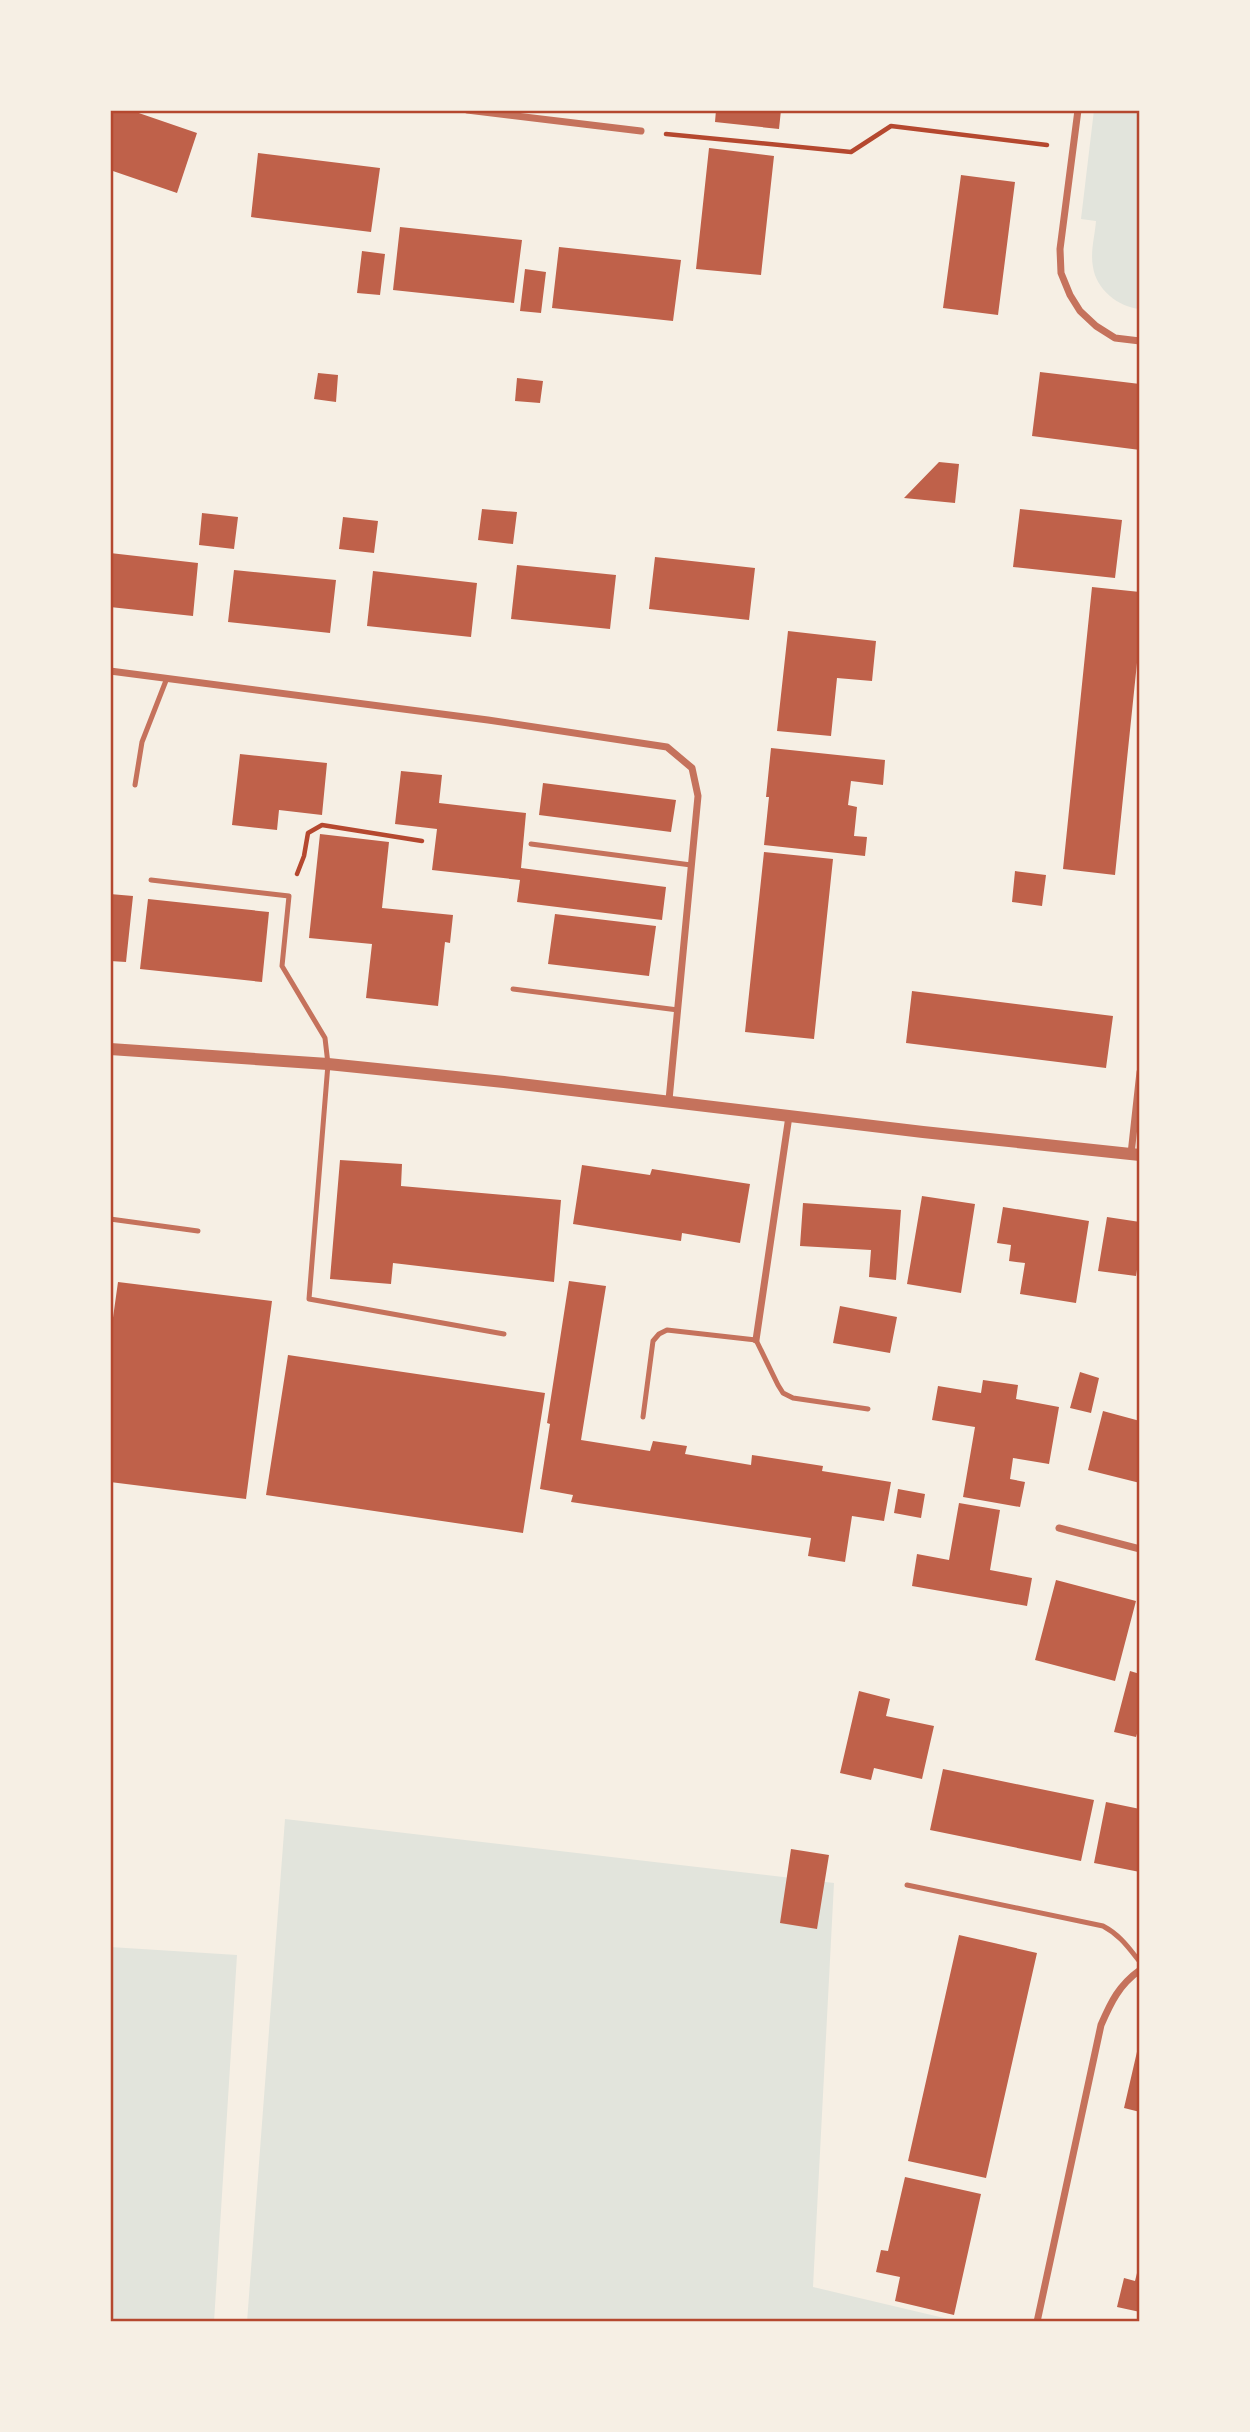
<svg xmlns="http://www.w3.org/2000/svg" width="1250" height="2432" font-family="Overpass,sans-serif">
<rect width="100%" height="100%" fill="#f6efe4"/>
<path fill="#e2e4dc" d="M1094,110H1140V309C1118,307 1096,289 1093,267C1090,253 1095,235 1096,221L1081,219Z
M285,1819L834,1883L813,2287L961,2322H247Z
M110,1947L237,1955L214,2322H110Z"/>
<path fill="#bf614a" d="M110,110H130L197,133L177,193L110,170Z
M716,110H781L779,129L715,122Z
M709,148L774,156L761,275L696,269Z
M258,153L380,168L371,232L251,217Z
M961,175L1015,182L998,315L943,308Z
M400,227L522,240L514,303L393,290Z
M559,247L681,260L673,321L552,308Z
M362,251L385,254L380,295L357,293Z
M525,269L546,272L541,313L520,311Z
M1040,372L1140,384V450L1032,436Z
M318,373L338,375L336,402L314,399Z
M517,378L543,381L540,403L515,401Z
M939,462L959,464L955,503L904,498Z
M482,509L517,512L513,544L478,540Z
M1020,509L1122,520L1115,578L1013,567Z
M202,513L238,517L234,549L199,545Z
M343,517L378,521L374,553L339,549Z
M110,553L198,563L193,616L110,607Z
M655,557L755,568L749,620L649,609Z
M517,565L616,575L610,629L511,619Z
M234,570L336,580L330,633L228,622Z
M373,571L477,583L471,637L367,626Z
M1092,587L1140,592V634L1115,875L1063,869Z
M788,631L876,641L872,681L837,678L831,736L777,731Z
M771,748L885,760L883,785L851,781L848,805L857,807L854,836L867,837L865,856L764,845L769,797H766Z
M240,754L327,763L322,815L279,810L277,830L232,825Z
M401,771L442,775L439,803L526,813L521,868L666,887L662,920L517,902L520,880L432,870L437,829L395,824Z
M543,783L676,800L671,832L539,815Z
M320,834L389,842L382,908L453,915L450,943L445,942L438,1006L366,998L372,944L309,938Z
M764,852L833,859L814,1039L745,1032Z
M1015,871L1046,875L1042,906L1012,902Z
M110,894L133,896L126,962L110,961Z
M148,899L269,912L262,982L140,969Z
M555,914L656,926L649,976L548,964Z
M912,991L1113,1016L1106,1068L906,1043Z
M340,1160L402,1164L401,1186L561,1200L554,1282L393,1263L391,1284L330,1279Z
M582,1165L650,1175L652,1169L750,1184L740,1243L682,1233L681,1241L573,1224Z
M922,1196L975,1204L961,1293L907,1284Z
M803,1203L901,1210L896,1280L869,1277L871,1250L800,1246Z
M1003,1207L1089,1221L1076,1303L1020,1294L1025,1263L1009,1261L1011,1245L997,1243Z
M1107,1217L1140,1222V1251L1136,1276L1098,1271Z
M569,1281L606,1286L581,1440L650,1451L653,1441L687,1446L685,1454L751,1465L752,1455L823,1466L822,1471L891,1482L884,1521L852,1516L845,1562L808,1556L811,1538L571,1502L573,1495L540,1489L550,1424L547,1423Z
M118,1282L272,1301L246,1499L110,1482V1339Z
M840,1306L897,1317L890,1353L833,1343Z
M288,1355L545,1393L523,1533L266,1495Z
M1080,1372L1099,1378L1091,1413L1070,1408Z
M983,1380L1018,1385L1016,1399L1059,1407L1049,1464L1013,1458L1010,1479L1025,1482L1020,1507L963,1497L975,1427L932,1420L938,1386L981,1393Z
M1103,1411L1140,1421V1483L1088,1470Z
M898,1489L925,1494L921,1518L894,1513Z
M959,1503L1000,1510L990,1570L1032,1578L1027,1606L912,1586L917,1554L949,1560Z
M1056,1580L1136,1601L1115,1681L1035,1660Z
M1130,1671L1140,1674V1724L1136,1737L1114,1732Z
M859,1691L890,1699L886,1716L934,1726L922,1779L874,1768L871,1780L840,1773Z
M943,1769L1094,1800L1081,1861L930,1830Z
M1106,1802L1140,1809V1872L1094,1863Z
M791,1849L829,1855L817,1929L780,1923Z
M959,1935L1037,1953L986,2178L908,2161Z
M1139,2043H1140V2112L1124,2108Z
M905,2177L981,2194L954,2315L895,2301L900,2277L876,2272L881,2250L888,2251Z
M1139,2265L1140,2312L1117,2307L1124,2278L1135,2281Z"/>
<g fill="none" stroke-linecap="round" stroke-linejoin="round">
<path stroke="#b5482f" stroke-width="4.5" d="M666,134L851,152L891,126L1047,145
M297,874L304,856L308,833L322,825L422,841"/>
<path stroke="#c5725c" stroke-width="5" d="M135,785L142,742L167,678
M531,844L691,865
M151,880L289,896L282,966L325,1038L328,1064L309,1299L504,1334
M513,989L678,1010
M110,1219L198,1231
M643,1417L653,1341L659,1334L667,1330L756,1340L778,1385L783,1393L793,1398L868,1409
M907,1885L1103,1926C1120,1935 1128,1947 1140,1962"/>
<path stroke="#c5725c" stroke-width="7" d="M467,110L641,131
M1078,110L1060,249L1061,273L1070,295L1080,311L1096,326L1115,338L1140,341
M110,671L488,720L667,747L692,768L698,796L669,1100
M1131,1154L1140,1072
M756,1340L789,1116
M1059,1528L1140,1549
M1037,2322L1101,2025C1111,2002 1119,1985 1140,1970"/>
<path stroke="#c5725c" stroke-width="12" d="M110,1049L328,1064L504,1082L923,1132L1140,1155"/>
</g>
<rect width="1250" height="2432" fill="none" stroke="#f6efe4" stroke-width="224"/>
<rect x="112" y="112" width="1026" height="2208" fill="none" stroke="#b5482f" stroke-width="2.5"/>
</svg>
